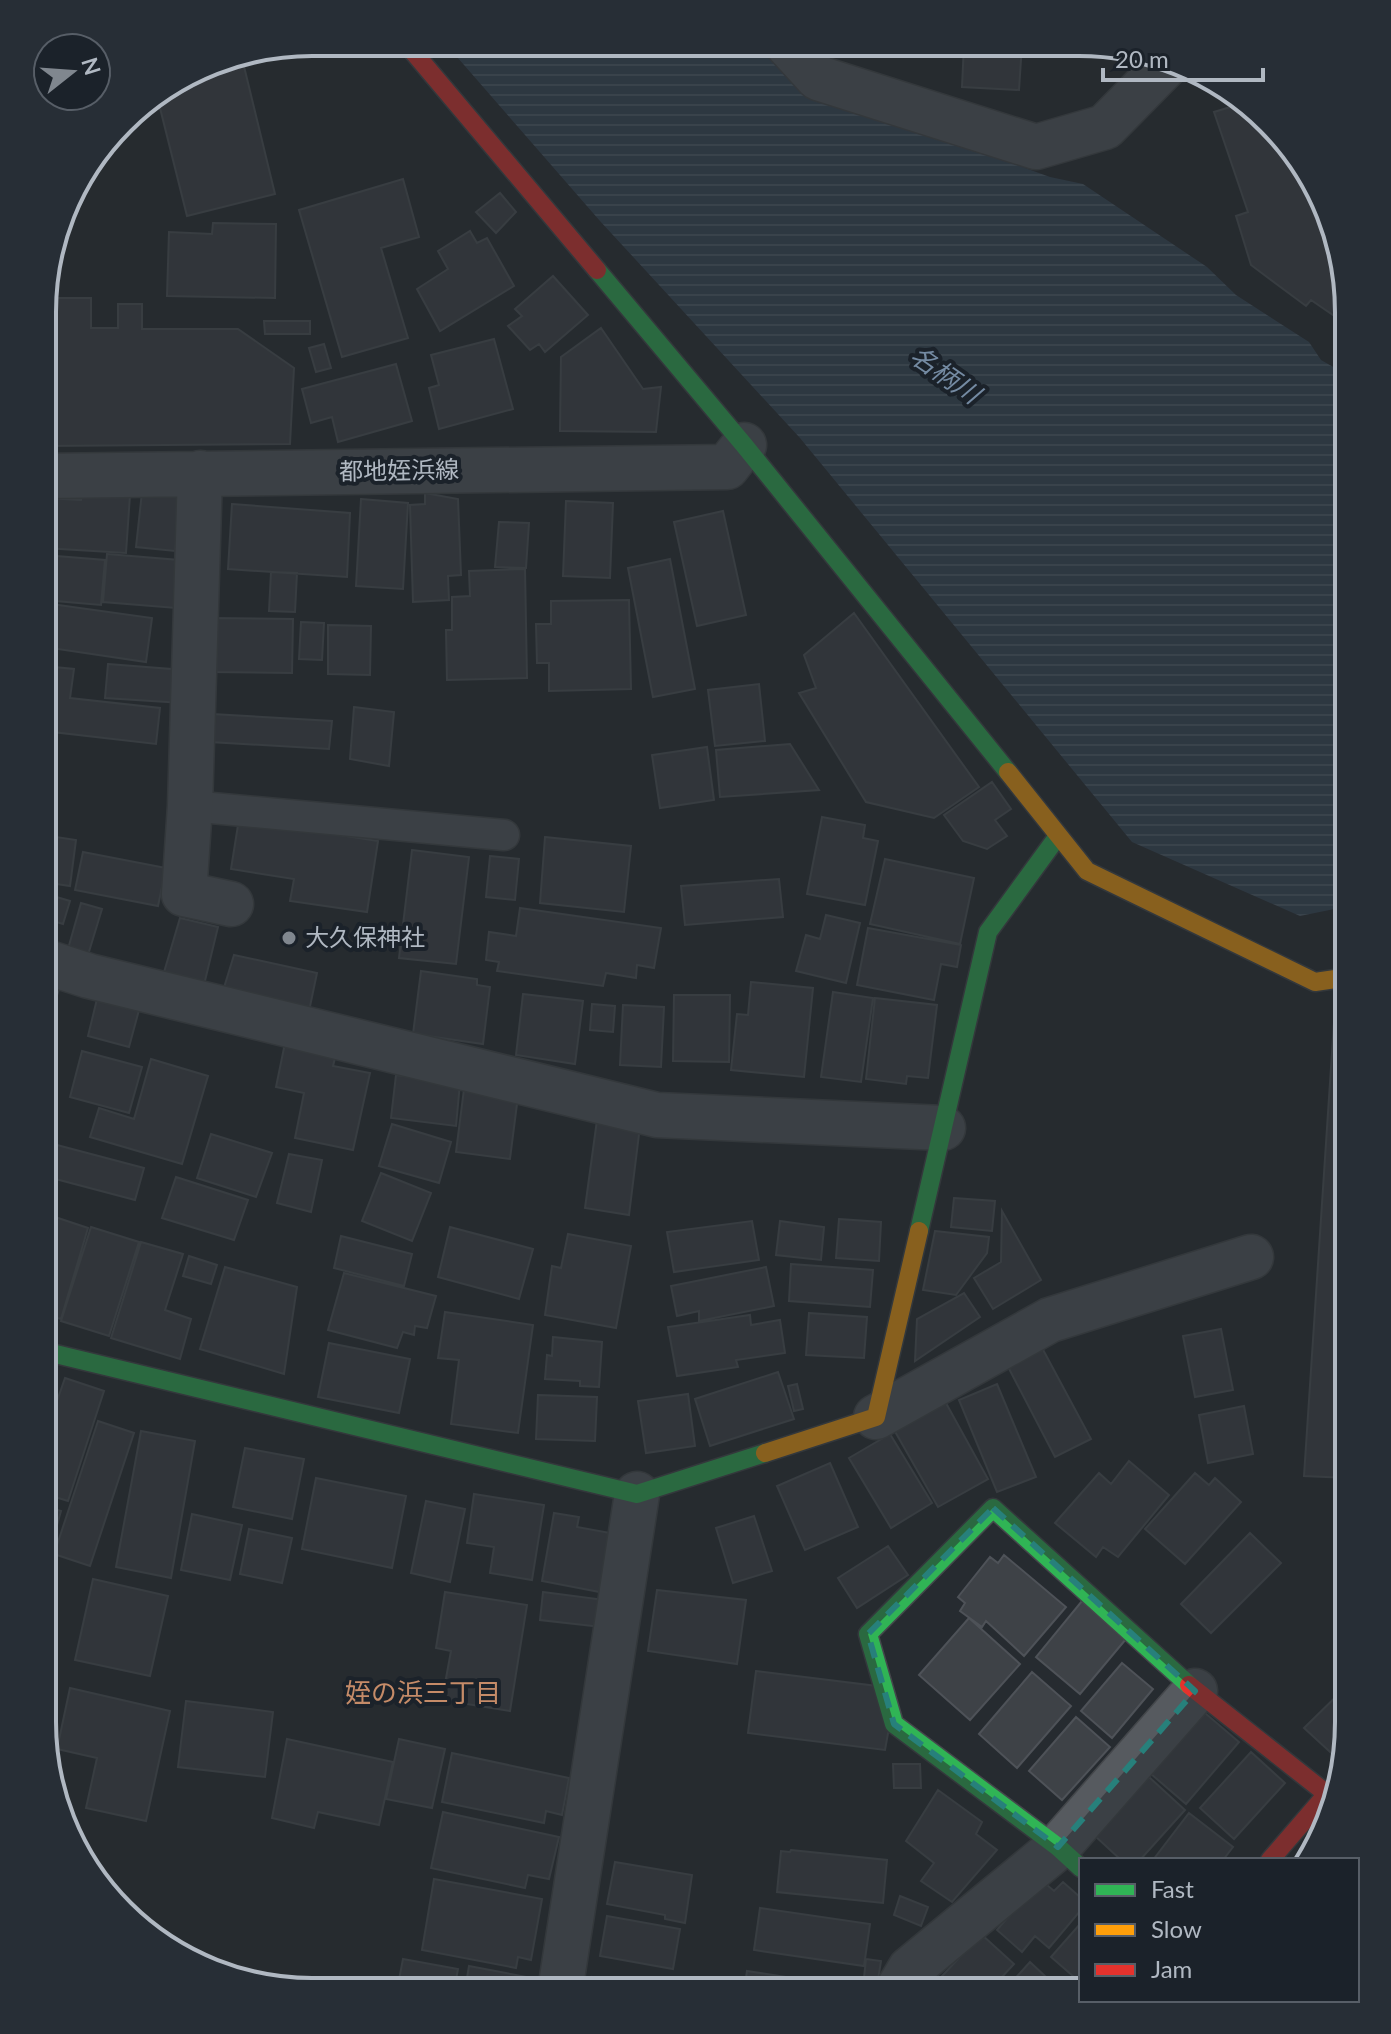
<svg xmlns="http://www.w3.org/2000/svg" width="1391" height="2034" font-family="Lato,'Noto Sans JP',sans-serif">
<defs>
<pattern id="water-rules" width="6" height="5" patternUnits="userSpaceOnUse" patternTransform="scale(2)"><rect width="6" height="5" fill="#374758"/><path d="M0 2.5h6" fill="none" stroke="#515f6e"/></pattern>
</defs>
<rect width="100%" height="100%" fill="#262b30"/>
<path fill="url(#water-rules)" d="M444,42L769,43L812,91L1050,177L1083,184L1207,267L1236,295L1309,342L1321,360L1349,376V906L1300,916L1132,842L800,438L600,221Z"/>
<path fill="#3e4247" stroke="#4e5258" stroke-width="2" d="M964,44H1022L1019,90L962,87Z
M241,54L275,194L187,216L157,96L225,56Z
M1247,102L1321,193L1349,311V326L1311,300L1306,306L1251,265L1236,216L1248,212L1214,112Z
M403,179L419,237L381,248L408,338L342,357L299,210Z
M500,193L516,212L496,233L476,212Z
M213,223L276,224L275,298L167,296L169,232L212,234Z
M470,231L477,243L487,238L514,286L440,331L417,289L448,269L438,251Z
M553,276L588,315L545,352L539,344L530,350L508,326L522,316L515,309Z
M57,298H91V328H118V304H142V329H238L294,368L290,444L44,446V344H57Z
M264,321H310V334H265Z
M601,328L643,389L661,387L656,432L560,431L561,357Z
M494,339L513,409L439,429L429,388L439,385L431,355Z
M324,344L331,368L316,372L309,348Z
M396,364L412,421L338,442L332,417L311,423L302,389Z
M82,492L130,495L126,553L44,548V498L81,500Z
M142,492L182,497L175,551L136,547Z
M425,493L458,499L461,575L448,576L449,600L413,602L410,505L425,504Z
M361,499L408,503L403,589L356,586Z
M566,501L613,503L610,578L563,576Z
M232,504L350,513L347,577L228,569Z
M723,511L746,615L697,626L674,522Z
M499,522L529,523L526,568L495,567Z
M107,554L179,560L176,608L103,602Z
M44,555L105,560L101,605L44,600Z
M670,559L695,689L653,697L628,568Z
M525,569L527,678L447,680L446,630H452V597L470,596L469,571Z
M271,572L297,573L295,612L269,611Z
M629,600L631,689L549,691V663H537L536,624H551V601Z
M44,603L152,618L146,662L44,647Z
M854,613L979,787L934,818L866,802L799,693L816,688L804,655Z
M211,618L293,619L292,673L210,672Z
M301,622L324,623L322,660L299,659Z
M328,625L371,626L370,675L328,674Z
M108,664L184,670L182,703L105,698Z
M44,666L74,669L70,698L160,708L156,744L44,731Z
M759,684L765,741L715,746L708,690Z
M354,707L394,712L389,766L350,759Z
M212,714L332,721L329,749L210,742Z
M790,744L819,790L720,797L716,750Z
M707,747L714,800L660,808L652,755Z
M992,782L1011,809L995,820L1007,836L987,849L963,841L944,815Z
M822,817L865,825L863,838L878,841L865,905L807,894Z
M239,819L378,841L367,912L290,901L294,879L231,869Z
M43,835L76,840L70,886L43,882Z
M545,837L631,846L624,912L540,903Z
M412,850L469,857L456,964L399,958Z
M83,852L166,868L158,906L75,890Z
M490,856L519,859L515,900L486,897Z
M885,859L974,878L960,944L870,924Z
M779,879L783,917L685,925L681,886Z
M43,893L70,901L63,924L43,918Z
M81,903L102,909L88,955L68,949Z
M520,908L661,928L654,968L637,965L636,978L606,973L603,986L497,971L499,962L486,960L489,932L516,936Z
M826,915L860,923L846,983L796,971L806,935L820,939Z
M180,918L218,927L203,989L162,979Z
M868,928L961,945L957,967L941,964L934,1000L857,985Z
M234,955L317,973L308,1016L222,994Z
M421,971L477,979V985L490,987L483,1044L413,1034Z
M751,982L813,988L804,1077L731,1070L737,1014L748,1015Z
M43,985L59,989L44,1037H43Z
M833,992L873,998L861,1082L821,1077Z
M523,994L583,1001L575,1064L516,1055Z
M674,995H730L729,1062L673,1061Z
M875,998L937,1005L928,1078L907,1076L906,1084L866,1079Z
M97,999L139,1010L129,1047L88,1036Z
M592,1004L615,1006L613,1032L590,1030Z
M623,1005L664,1007L661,1067L620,1065Z
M1334,1022L1349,1023L1348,1478L1304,1476Z
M285,1043L336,1054L333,1066L370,1073L353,1150L295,1138L304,1093L276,1087Z
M82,1051L142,1067L129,1113L70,1097Z
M151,1059L208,1076L182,1164L90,1137L99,1108L134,1119Z
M396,1075L460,1083L456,1126L391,1118Z
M464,1089L518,1096L510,1159L456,1152Z
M597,1120L640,1126L629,1215L585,1208Z
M392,1124L451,1142L439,1183L379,1166Z
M211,1134L272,1153L256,1197L197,1178Z
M57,1145L144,1168L135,1200L48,1177Z
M289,1154L322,1160L311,1212L277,1203Z
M381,1173L431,1193L412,1241L362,1221Z
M176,1177L248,1200L234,1240L162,1218Z
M954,1198L995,1201L992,1231L951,1227Z
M1002,1211L1041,1280L993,1309L974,1278L1001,1262Z
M43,1213L88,1228L61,1319L43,1314Z
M839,1219L881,1222L879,1261L836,1258Z
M752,1221L759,1260L674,1272L667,1232Z
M780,1221L824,1227L821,1260L776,1255Z
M91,1227L139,1242L109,1336L61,1321Z
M450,1227L533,1249L519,1299L438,1277Z
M935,1231L989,1237L987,1253L956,1295L923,1290Z
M568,1234L631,1246L616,1328L545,1315L552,1266L561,1268Z
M341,1236L412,1254L404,1286L334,1268Z
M141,1242L183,1254L165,1310L191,1319L180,1359L111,1338Z
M189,1256L217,1265L211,1284L183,1276Z
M791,1264L873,1270L870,1307L789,1301Z
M225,1267L297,1287L284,1374L200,1349Z
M766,1267L774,1306L699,1321V1311L677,1316L671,1286Z
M344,1273L436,1296L427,1328L415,1326L414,1335L403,1332L397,1348L328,1330Z
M964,1293L980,1317L915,1361L917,1319Z
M445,1312L533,1325L518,1433L451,1424L459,1360L438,1358Z
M809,1313L867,1317L864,1358L806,1355Z
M750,1315L751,1325L780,1320L785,1353L736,1360L738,1367L677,1376L668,1327Z
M1221,1329L1233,1390L1195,1397L1183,1336Z
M553,1337L602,1342L599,1387L580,1386V1381L545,1379L547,1355L552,1356Z
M329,1343L410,1359L399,1413L318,1397Z
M1040,1344L1091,1439L1055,1457L1006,1363Z
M778,1372L794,1419L710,1446L695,1399Z
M43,1374L55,1378L42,1419Z
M65,1378L104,1391L68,1501L42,1493V1444Z
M797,1384L803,1409L794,1411L788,1386Z
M997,1384L1036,1477L997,1492L959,1400Z
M688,1394L695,1446L646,1453L638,1401Z
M941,1394L988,1479L938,1507L893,1428Z
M538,1395L597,1397L595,1441L536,1439Z
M1244,1406L1253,1454L1208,1463L1199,1415Z
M98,1421L134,1433L90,1566L54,1554Z
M141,1431L195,1441L171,1578L116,1567Z
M890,1434L932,1503L891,1528L849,1458Z
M245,1448L304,1459L292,1519L233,1507Z
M1129,1461L1169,1495L1118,1557L1103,1547L1096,1557L1055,1523L1099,1473L1111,1484Z
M830,1463L858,1527L805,1550L777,1486Z
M1195,1473L1209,1485L1215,1478L1241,1502L1185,1564L1145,1529Z
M316,1478L406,1496L392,1568L302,1549Z
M1345,1478H1348V1531L1342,1530Z
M474,1494L544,1505L532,1580L490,1573L494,1547L467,1543Z
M426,1501L465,1509L450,1582L411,1573Z
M42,1506L61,1511L49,1553L42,1551Z
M554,1513L579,1517L577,1527L621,1535L610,1594L542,1581Z
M192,1514L242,1525L230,1580L181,1570Z
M754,1516L772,1571L733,1583L716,1528Z
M249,1529L292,1538L282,1583L240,1574Z
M1250,1533L1281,1563L1211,1633L1181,1604Z
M888,1546L908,1575L857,1608L838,1578Z
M1004,1555L1066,1607L1024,1656L986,1621L982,1627L960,1611L965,1603L958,1597L990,1557L998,1563Z
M93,1579L168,1596L150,1676L75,1660Z
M657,1590L746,1600L737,1664L648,1651Z
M445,1592L527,1605L510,1711L442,1700L451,1651L436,1648Z
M543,1592L605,1600L601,1627L540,1620Z
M1082,1601L1126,1639L1080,1694L1036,1657Z
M969,1618L1020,1664L970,1720L919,1675Z
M1122,1663L1153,1689L1112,1738L1081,1711Z
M756,1671L877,1686L891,1717L885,1750L748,1733Z
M1032,1672L1071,1706L1017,1768L979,1734Z
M1348,1685V1740L1341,1762L1304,1728Z
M70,1688L170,1711L146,1821L86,1808L97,1758L57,1749Z
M186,1701L273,1712L265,1777L178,1767Z
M1205,1713L1239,1742L1186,1804L1151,1774Z
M1076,1717L1110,1747L1062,1800L1029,1771Z
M287,1739L393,1762L379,1825L318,1812L314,1828L272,1818Z
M399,1739L445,1749L432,1808L386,1799Z
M1251,1752L1285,1783L1234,1839L1200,1808Z
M452,1753L569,1778L562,1815L546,1811L544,1823L442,1802Z
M893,1764H920L921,1788H894Z
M1149,1777L1185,1810L1140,1860H1121L1095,1836Z
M938,1790L982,1822L976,1834L997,1850L952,1902L921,1881L934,1863L906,1841Z
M443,1812L559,1837L549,1879L528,1875L525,1888L431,1868Z
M1189,1813L1233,1847L1223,1860H1153Z
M791,1850L887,1860L883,1903L777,1892L781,1851L790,1852Z
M615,1862L692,1875L685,1923L665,1919V1915L607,1904Z
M434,1879L542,1899L531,1960L518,1957L516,1968L422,1950Z
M1040,1879L1054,1891L1063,1882L1081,1898V1910L1049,1948L1035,1936L1022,1952L997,1930Z
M900,1896L928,1907L921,1926L894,1915Z
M760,1908L870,1924L864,1966L754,1950Z
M607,1916L680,1929L673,1969L600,1956Z
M1081,1923V1983L1051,1957Z
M981,1934L1014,1964L988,1992H937L932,1987Z
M403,1959L458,1969L454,1990H397Z
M866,1959L881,1961L878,1980L864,1978Z
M1030,1962L1062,1992H1003Z
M469,1966L537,1979L535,1990H465Z
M747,1971L838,1985L837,1991H744Z
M592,1977L667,1988V1991H591Z"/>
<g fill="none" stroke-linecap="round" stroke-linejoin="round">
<defs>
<path id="lane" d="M190,806L504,835"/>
<path id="street" d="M786,43L818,78L1036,147L1105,127L1166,65
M200,473L190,806L184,894L231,904
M44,476L727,467L744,445
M43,961L89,976L657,1115L943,1128
M876,1417L1050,1320L1251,1257
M560,1991L637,1494
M897,1991L910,1969L1058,1847L1195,1691"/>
<path id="fast" d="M597,270L744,445L1008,772
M919,1231L988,932L1058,836
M43,1351L637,1494L765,1453
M1081,1868L1058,1847L894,1724L868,1634L993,1508L1189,1685"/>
<path id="slow" d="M1008,772L1087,871L1315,982L1349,977
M765,1453L876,1417L919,1231"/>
<path id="jam" d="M405,42L597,270
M1189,1685L1327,1794L1270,1860"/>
</defs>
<use href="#lane" stroke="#44474b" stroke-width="33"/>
<use href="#street" stroke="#44474b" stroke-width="47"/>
<use href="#fast" stroke="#44474b" stroke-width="21"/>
<use href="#slow" stroke="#44474b" stroke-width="21"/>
<use href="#jam" stroke="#44474b" stroke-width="21"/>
<use href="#lane" stroke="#565a5f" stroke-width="30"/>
<use href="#street" stroke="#565a5f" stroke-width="44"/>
<use href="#fast" stroke="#30b455" stroke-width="18"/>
<use href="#slow" stroke="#ff9f0a" stroke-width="18"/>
<use href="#jam" stroke="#e5322d" stroke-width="18"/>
</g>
<path d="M0 0H1391V2034H0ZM993,1508L1195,1691L1058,1847L894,1724L868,1634Z" fill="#262b30" fill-opacity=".55" fill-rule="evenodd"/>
<path fill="none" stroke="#27807b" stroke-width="6" stroke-dasharray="16 10" stroke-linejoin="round" d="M993,1508L1195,1691L1058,1847L894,1724L868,1634Z"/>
<circle fill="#80878f" stroke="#1b222a" stroke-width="3" cx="289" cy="938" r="8"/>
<g text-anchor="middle" stroke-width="8" stroke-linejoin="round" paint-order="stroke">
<g font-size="24" fill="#b0b8c2" stroke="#1b222a">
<text transform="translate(399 471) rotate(-1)" y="8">都地姪浜線</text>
</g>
<g font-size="24" fill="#b0b8c2" stroke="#1b222a" text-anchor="start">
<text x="305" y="946">大久保神社</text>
</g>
<g font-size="26" font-style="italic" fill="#748aa2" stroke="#1b222a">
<text transform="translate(945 375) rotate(35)" y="9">名柄川</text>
</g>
<g font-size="26" fill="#c58b68" stroke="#1b222a">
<text x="423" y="1702">姪の浜三丁目</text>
</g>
</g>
<path d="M0 0H1391V2034H0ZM312 56H1079A256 256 0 0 1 1335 312V1722A256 256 0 0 1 1079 1978H312A256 256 0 0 1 56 1722V312A256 256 0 0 1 312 56Z" fill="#272e36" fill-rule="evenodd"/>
<path fill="none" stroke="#b0b8c2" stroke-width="4" d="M312 56H1079A256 256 0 0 1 1335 312V1722A256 256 0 0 1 1079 1978H312A256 256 0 0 1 56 1722V312A256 256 0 0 1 312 56Z"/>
<rect x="1079" y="1858" width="280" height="144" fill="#1b222a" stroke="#575e67" stroke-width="2"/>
<rect x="1095" y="1884" width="40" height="12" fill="#30b455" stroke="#575e67" stroke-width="2"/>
<text x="1151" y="1898" font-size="24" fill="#b0b8c2">Fast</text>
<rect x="1095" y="1924" width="40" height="12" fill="#ff9f0a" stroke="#575e67" stroke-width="2"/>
<text x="1151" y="1938" font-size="24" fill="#b0b8c2">Slow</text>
<rect x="1095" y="1964" width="40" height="12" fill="#e5322d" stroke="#575e67" stroke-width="2"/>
<text x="1151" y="1978" font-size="24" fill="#b0b8c2">Jam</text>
<g transform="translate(72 72) rotate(73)"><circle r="38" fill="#1b222a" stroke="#575e67" stroke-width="2"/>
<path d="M0-6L14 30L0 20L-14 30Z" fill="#80878f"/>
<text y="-12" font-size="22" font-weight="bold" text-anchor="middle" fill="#b0b8c2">N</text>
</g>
<path d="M1103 68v12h160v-12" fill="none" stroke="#b0b8c2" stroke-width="4"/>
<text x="1115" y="68" font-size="24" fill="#b0b8c2" stroke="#1b222a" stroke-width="6" paint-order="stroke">20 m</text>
</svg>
